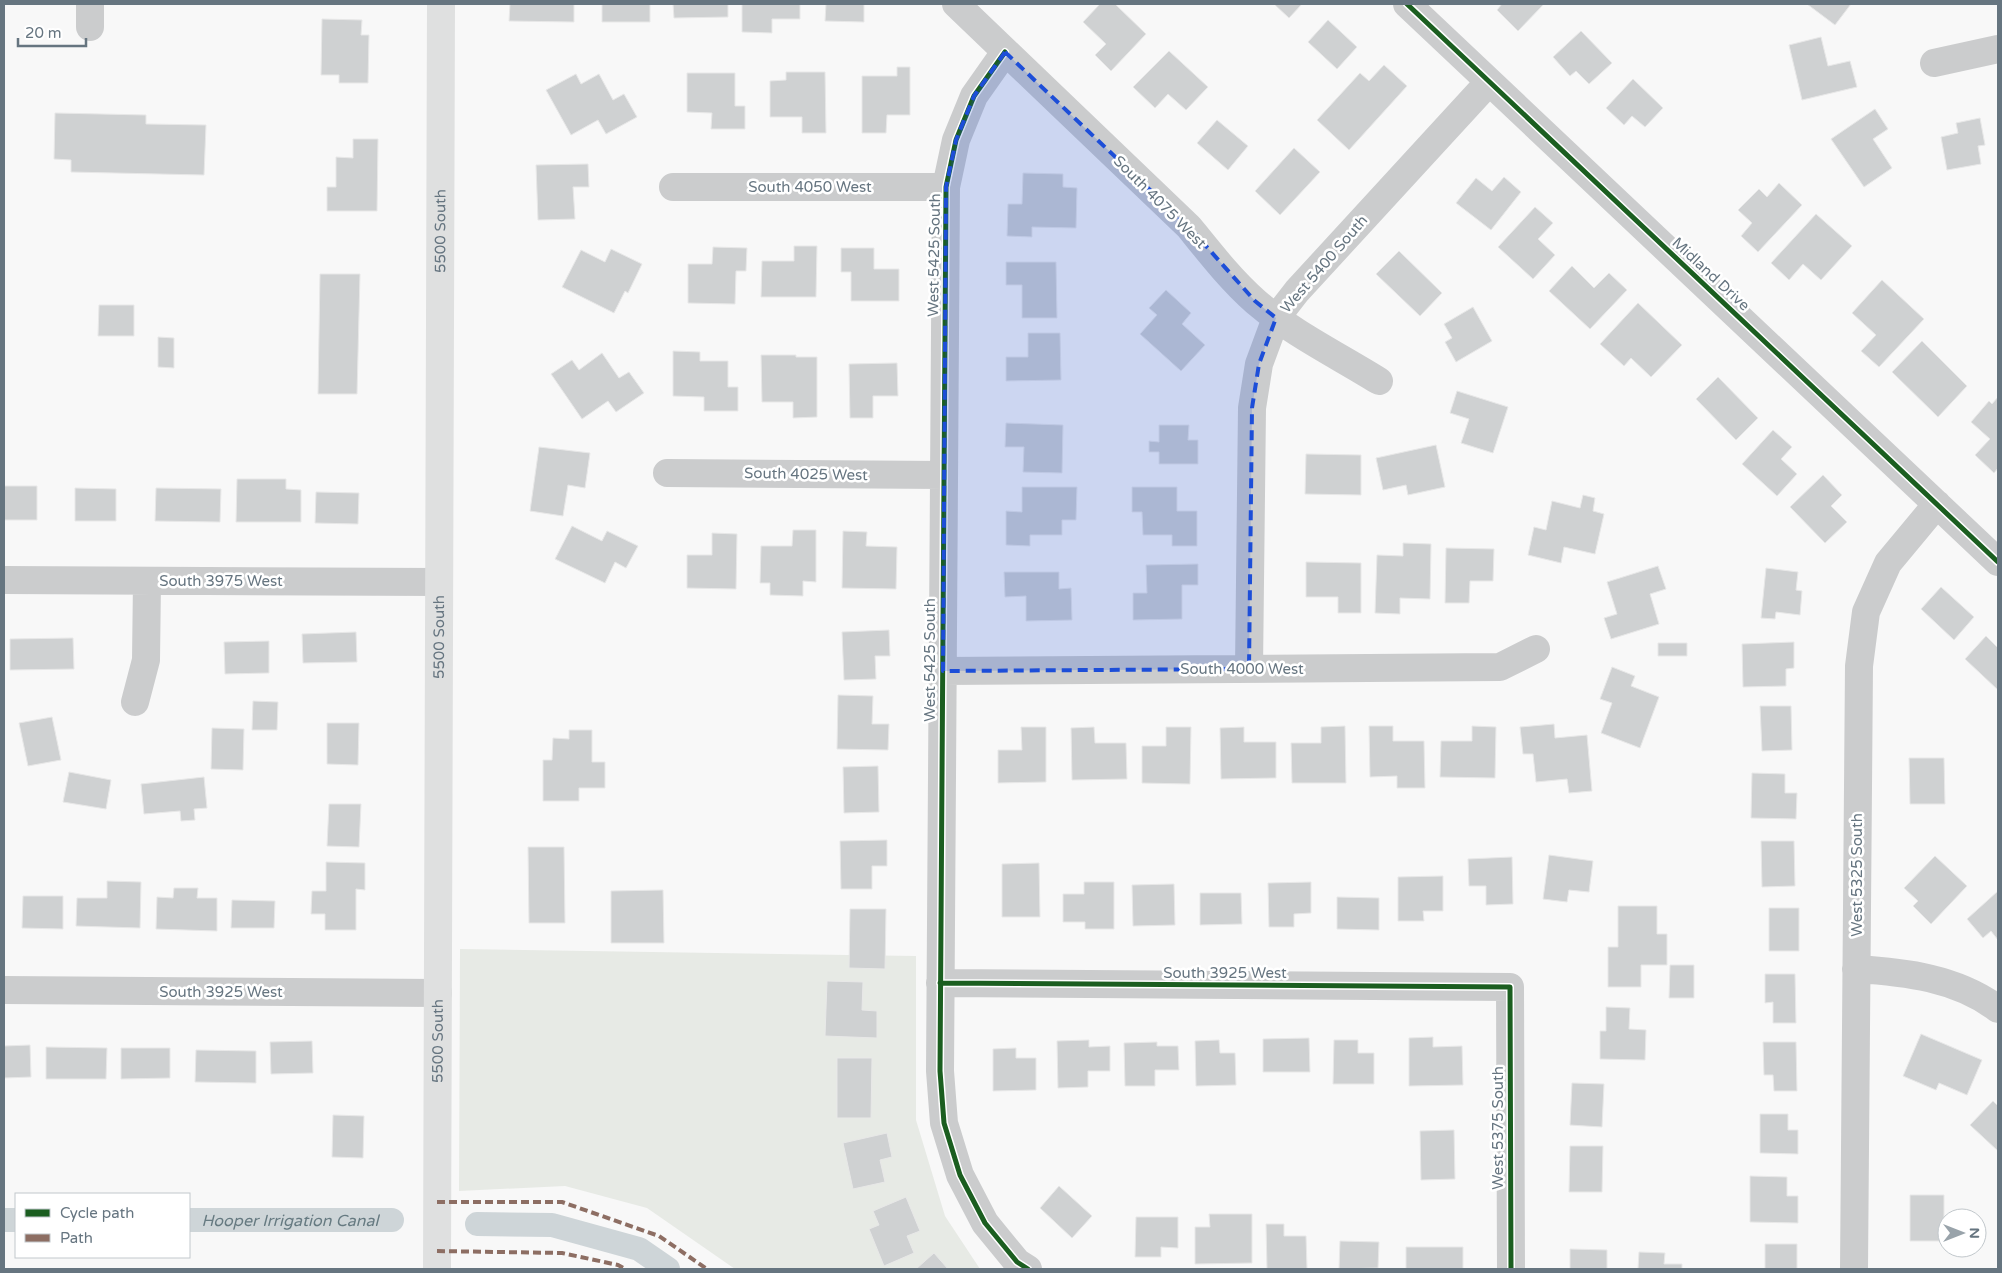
<svg xmlns="http://www.w3.org/2000/svg" width="2002" height="1273" font-family="'Varela Round',sans-serif">
<rect width="100%" height="100%" fill="#f8f8f8"/>
<path fill="#e7eae5" d="M460,949L916,956V1120L945,1216L980,1269H735L647,1208L565,1186L459,1191Z"/>
<g fill="none" stroke-linecap="round" stroke-linejoin="round">
<g stroke="#ced5d8" stroke-width="24">
<path d="M4,1220H16"/>
<path id="s1" d="M189,1220H392"/>
<path d="M477,1224L552,1225L639,1249L668,1269"/>
</g>
</g>
<path fill="#cfd1d2" stroke="#e8e8e8" d="M510,4H574V22L509,21Z
M602,4H650V22H602Z
M673,4H728V17L674,18Z
M742,4H800V19H772V33L742,32Z
M826,4H864V22L825,21Z
M1100,4H1115L1146,34L1111,71L1095,55L1106,44L1083,22Z
M1274,4H1302L1289,18Z
M1502,4H1544L1518,31L1497,10Z
M1807,4H1851L1835,25Z
M322,19L362,20L361,35H369L368,83H339V75H321Z
M1328,20L1357,47L1337,69L1308,42Z
M1581,31L1612,63L1589,84L1576,71L1570,76L1553,57Z
M1821,37L1828,66L1850,61L1857,87L1802,100L1789,45Z
M1169,51L1208,87L1186,110L1168,94L1155,108L1133,87Z
M1384,65L1407,86L1349,150L1317,120L1360,73L1369,81Z
M897,67H910V115H887L886,133H862V76H897Z
M786,72H825L826,133H802V117H770V81L786,80Z
M687,73H735V106H745V129H711L712,113L687,112Z
M576,74L581,84L599,74L613,100L624,94L637,117L606,134L598,120L571,135L546,90Z
M1633,79L1663,108L1645,127L1632,116L1624,125L1606,108Z
M1875,109L1888,129L1873,139L1892,168L1864,187L1831,139Z
M55,113L146,115V124L206,125L204,175L71,172V160L54,159Z
M1980,118L1985,145L1978,146L1981,164L1947,170L1941,137L1958,133L1956,123Z
M1217,120L1248,146L1228,170L1197,143Z
M353,139H378L377,211H327V187H336V157L353,158Z
M1294,148L1320,172L1280,215L1255,191Z
M588,164L589,187H573L575,219L538,220L536,165Z
M1023,173L1063,174V187L1077,188L1076,228L1032,227V237L1007,236L1008,204H1022Z
M1504,177L1521,192L1491,230L1456,203L1476,178L1492,191Z
M1779,183L1802,205L1758,252L1741,236L1752,223L1738,210L1759,189L1767,197Z
M1535,207L1553,223L1538,239L1555,255L1533,279L1498,247Z
M1816,214L1852,246L1821,280L1803,264L1789,280L1771,263Z
M794,246H817L816,297H761L762,261H794Z
M713,247L747,248L746,271H736L735,304L688,303V264H712Z
M841,248H874V269H899V301H851V272H841Z
M611,249L642,264L628,293L625,291L614,313L562,287L581,250L605,262Z
M1399,251L1442,293L1420,316L1376,274Z
M1006,262H1056L1057,318H1022V285H1006Z
M1572,266L1594,288L1609,273L1627,290L1590,329L1549,291Z
M320,274H360L357,394H318Z
M1882,280L1924,319L1879,367L1861,351L1876,335L1852,313Z
M1166,290L1191,313L1182,324L1205,345L1181,371L1140,334L1157,315L1149,308Z
M1638,303L1682,345L1651,377L1631,358L1624,366L1600,344Z
M99,305H134V336H98Z
M1473,307L1492,341L1456,362L1445,342L1452,338L1444,324Z
M1028,333H1060L1061,380L1006,381V357H1028Z
M158,337L174,338V368L158,367Z
M1922,341L1967,386L1938,417L1892,372Z
M673,351L700,352V361H728V387H738V411H704V397L673,396Z
M602,353L619,378L629,372L644,393L616,412L608,401L582,419L551,374L572,360L579,370Z
M761,355H796V357H817V417L793,418V402H762Z
M897,363L898,396H873V418H850L849,364Z
M1718,377L1758,418L1736,440L1696,399Z
M1457,391L1508,407L1493,453L1461,443L1469,419L1450,413Z
M1998,397V468L1994,473L1975,455L1990,439L1971,422L1989,401L1992,404Z
M1006,423L1063,425L1062,473L1023,472L1024,447H1005Z
M1159,425H1189L1188,440H1198V464H1159V452H1149V441L1159,442Z
M1773,430L1792,447L1781,459L1797,474L1777,496L1742,464Z
M1436,445L1445,487L1408,495L1406,485L1383,490L1376,458Z
M539,447L590,453L585,488L568,485L563,516L530,511Z
M1306,454L1361,455V495L1305,494Z
M1823,475L1842,495L1831,506L1847,522L1825,543L1790,507Z
M237,479H286V489L301,490V522H236Z
M4,486H37V520H4Z
M1022,487H1077L1076,520H1062V535H1030V546L1006,545V511L1022,512Z
M1132,487H1177V511H1197V546H1172V535H1143L1142,512H1132Z
M75,488L116,489V521H75Z
M156,488L221,489L220,522L155,521Z
M316,492L359,493L358,524L315,523Z
M1583,495L1595,498L1593,511L1604,514L1595,554L1564,547L1561,563L1528,555L1534,527L1546,530L1552,501L1580,508Z
M572,526L602,541L607,531L638,546L626,568L615,562L605,583L555,559Z
M793,530H816V582L803,581V596L770,595V583H760L761,546H792Z
M843,531L867,532L866,546L897,547L896,589L842,588Z
M712,533L737,534L736,589L687,588V555H712Z
M1403,543L1431,544L1430,599L1400,598V614L1375,613L1377,555L1403,556Z
M1446,548L1494,549L1493,581H1470L1469,603H1445Z
M1306,562L1361,563V613H1338V597H1306Z
M1198,564V585H1182V619L1133,620V593H1147L1146,565Z
M1658,566L1666,589L1650,594L1659,624L1611,639L1604,618L1617,614L1607,582Z
M1766,568L1798,572L1796,590L1802,591L1800,615L1776,612L1775,619L1761,618Z
M1004,572H1059V589L1071,588L1072,620L1026,621V596L1005,597Z
M1941,587L1974,617L1954,640L1921,609Z
M889,630L890,656H875L876,679L844,680L842,632Z
M356,632L357,662L303,663L302,634Z
M1986,636L1998,648V690L1965,659Z
M73,638L74,669L10,670V639Z
M269,641V673L225,674L224,642Z
M1794,642V668L1786,669V686L1743,687L1742,644Z
M1658,643H1687V656H1658Z
M1612,667L1635,676L1631,686L1659,697L1640,748L1601,733L1612,703L1600,699Z
M838,695L873,696L872,724H889L888,750L837,749Z
M253,701L278,702L277,730H252Z
M1760,706H1791L1792,750L1762,751Z
M52,717L61,760L28,766L19,723Z
M327,723H359L358,765L327,764Z
M1554,724L1555,738L1587,735L1592,791L1569,793L1567,779L1536,782L1533,754H1523L1520,727Z
M1345,726L1346,783H1292L1291,743H1321V727Z
M1369,726H1393V741H1424L1425,788H1397V776L1370,777Z
M1472,726L1496,727L1495,778L1440,777L1441,741H1472Z
M1021,727H1046V782L998,783V750H1022Z
M1094,727L1095,743H1126L1127,779L1072,780L1071,728Z
M1166,727H1191L1190,784L1142,783V746H1166Z
M1244,727V742H1276V778L1221,779L1220,728Z
M212,728L244,729L243,770L211,769Z
M569,730H592V762H605V788H579V801H543V760H552L553,738L569,739Z
M1909,758H1944L1945,804H1910Z
M878,766L879,812L844,813L843,767Z
M69,772L111,780L106,809L63,802Z
M1752,773L1785,774V793H1797L1796,819L1751,818Z
M204,777L207,808L194,809L195,820L181,821L180,811L144,814L141,784Z
M329,804H361L359,847L327,846Z
M887,840V866H872V889H841L840,841Z
M1761,841H1794L1795,886L1762,887Z
M528,847H564L565,923H529Z
M1549,855L1593,861L1589,892L1569,890L1567,902L1543,899Z
M1935,856L1967,886L1931,924L1913,906L1918,901L1904,888Z
M1512,857L1513,904L1486,905V886H1469L1468,859Z
M326,862L365,863V890L356,889V930H325V914H311L312,891H326Z
M1039,863L1040,917H1002V864Z
M1443,876V911H1423L1424,921H1398V877Z
M107,881L141,882L140,928L76,926L77,898H107Z
M1084,882H1114V929H1085V922H1063V894H1084Z
M1311,882V913L1294,914V927H1269L1268,883Z
M1174,884L1175,925L1133,926L1132,885Z
M174,888H198L197,898H217V931L156,929L157,897L173,898Z
M663,890L664,943H611V891Z
M1998,891V940L1991,931L1983,938L1967,919Z
M1200,893H1241L1242,924L1200,925Z
M23,896H63V929L22,928Z
M1337,897L1379,898V930L1337,929Z
M232,900L275,901L274,928H231Z
M1618,906H1657V934H1667V965H1641V987H1608V947H1618Z
M1769,908H1799V951H1769Z
M850,909H886L885,969L849,968Z
M1670,965H1694V998H1669Z
M1765,974H1795L1796,1023H1773V1002L1765,1003Z
M827,981L863,982L862,1010L877,1011V1038L825,1036Z
M1606,1007L1630,1008L1629,1029L1646,1030L1645,1060L1600,1059V1031H1606Z
M1921,1034L1982,1060L1967,1095L1939,1083L1936,1090L1903,1076Z
M1433,1037V1047L1462,1046L1463,1085L1409,1086V1038Z
M1309,1038L1310,1072H1263V1039Z
M1089,1040V1047L1110,1046V1071H1088V1087L1058,1088L1057,1041Z
M1219,1040L1220,1053H1235L1236,1085L1196,1086L1195,1041Z
M1334,1040H1358V1053H1374V1084H1333Z
M312,1041L313,1073L271,1074L270,1042Z
M1157,1042V1046H1178L1179,1070H1155V1086H1125L1124,1043Z
M1763,1042H1796L1797,1091H1774L1773,1075H1764Z
M30,1045L31,1077L4,1078V1046Z
M46,1047L107,1048L106,1079H46Z
M121,1048H170V1078L121,1079Z
M1016,1048V1058H1036V1090L993,1091V1049Z
M196,1050L256,1051V1083L195,1082Z
M837,1058H872L871,1118H837Z
M1572,1083L1604,1084L1602,1127L1570,1125Z
M1993,1101L1998,1106V1151L1970,1125Z
M1760,1114H1788V1130H1798V1154L1760,1153Z
M333,1115L364,1116L363,1158L332,1157Z
M1454,1130L1455,1179L1421,1180L1420,1131Z
M887,1133L892,1157L880,1160L885,1182L853,1189L843,1143Z
M1570,1146H1603L1602,1192H1569Z
M1750,1176L1787,1177V1196H1798V1223L1750,1222Z
M1059,1186L1092,1216L1072,1238L1040,1208Z
M1910,1195H1944V1241H1910Z
M906,1197L920,1231L907,1236L914,1253L884,1266L869,1229L879,1225L873,1211Z
M1209,1214H1252V1263L1195,1264V1227H1210Z
M1136,1217H1178V1248L1161,1247V1257H1135Z
M1266,1224H1284V1236H1306L1307,1269H1267Z
M1340,1241L1379,1242L1378,1268L1339,1269Z
M1765,1244H1797V1269H1765Z
M1406,1247H1463V1269H1406Z
M1570,1249L1607,1250V1269H1570Z
M1639,1252L1665,1253L1664,1264H1682V1269H1638Z
M934,1253L948,1269H916Z"/>
<g fill="none" stroke-linecap="round" stroke-linejoin="round">
<path stroke="#cbcccd" stroke-width="28" d="M956,4L1189,227C1210,253 1231,280 1256,302C1292,333 1339,356 1379,381
M1407,4L1998,562
M90,27V4
M1005,52L974,96L956,140L946,187L940,1071L944,1123L960,1175L985,1223L1017,1262L1028,1269
M1934,63L1998,49
M673,187H946
M667,473L944,475
M4,580L439,582
M1249,669L1252,408L1259,364L1276,318L1297,291L1489,82
M943,671L1500,667L1536,649
M135,702L146,660L147,581
M1856,969C1905,972 1957,978 1998,1009
M940,983L1510,987L1511,1269
M4,990L438,993
M1854,1269L1859,666L1866,612L1888,563L1937,504"/>
<path stroke="#dfe0e0" stroke-width="28" id="s2" d="M437,1269L441,4"/>
<path stroke="#8d6e63" stroke-width="4" stroke-dasharray="8 4" stroke-linecap="butt" d="M437,1202H562L659,1236L707,1269
M437,1251L562,1253L618,1265L625,1269"/>
<defs>
<path id="cycleway" d="M1407,4L1998,562
M1005,52L974,96L956,140L946,187L940,1071L944,1123L960,1175L985,1223L1017,1262L1028,1269
M940,983L1510,987L1511,1269"/>
</defs>
<use href="#cycleway" stroke="#fff" stroke-width="8"/>
<use href="#cycleway" stroke="#1b5e20" stroke-width="5"/>
</g>
<path fill="#1d4ed8" fill-opacity="0.2" stroke="#1d4ed8" stroke-width="4" stroke-dasharray="10 6" stroke-linejoin="round" d="M1005,52L1189,227L1255,301L1276,318L1259,364L1252,408L1249,669L943,671L946,187L956,140L974,96Z"/>
<g text-anchor="middle" stroke-width="5" stroke-linejoin="round" paint-order="stroke">
<g font-size="15" fill="#667580" stroke="#fff">
<text x="810" y="192">South 4050 West</text>
<text transform="translate(1160 202) rotate(45)" y="5">South 4075 West</text>
<text dy="5" stroke="none"><textPath href="#s2" startOffset="1038">5500 South</textPath></text>
<text transform="translate(934 255) rotate(-89)" y="5">West 5425 South</text>
<text transform="translate(1324 264) rotate(-49)" y="5">West 5400 South</text>
<text transform="translate(1711 274) rotate(43)" y="5">Midland Drive</text>
<text transform="translate(806 474) rotate(1)" y="5">South 4025 West</text>
<text x="221" y="586">South 3975 West</text>
<text dy="5" stroke="none"><textPath href="#s2" startOffset="632">5500 South</textPath></text>
<text transform="translate(930 660) rotate(-90)" y="5">West 5425 South</text>
<text x="1242" y="674">South 4000 West</text>
<text transform="translate(1857 875) rotate(-90)" y="5">West 5325 South</text>
<text x="1225" y="978">South 3925 West</text>
<text x="221" y="997">South 3925 West</text>
<text dy="5" stroke="none"><textPath href="#s2" startOffset="228">5500 South</textPath></text>
<text transform="translate(1498 1128) rotate(-90)" y="5">West 5375 South</text>
</g>
<g font-size="16" font-style="italic" fill="#667a81" stroke="#fff">
<text dy="6" stroke="none"><textPath href="#s1" startOffset="101">Hooper Irrigation Canal</textPath></text>
</g>
</g>
<rect width="2002" height="1273" fill="none" stroke="#667580" stroke-width="10"/>
<rect x="15" y="1193" width="175" height="65" fill="#ffffff" stroke="#c2c8cc"/>
<rect x="25" y="1209" width="25" height="8" fill="#1b5e20" stroke="#c2c8cc"/>
<text x="60" y="1218" font-size="15" fill="#667580">Cycle path</text>
<rect x="25" y="1234" width="25" height="8" fill="#8d6e63" stroke="#c2c8cc"/>
<text x="60" y="1243" font-size="15" fill="#667580">Path</text>
<g transform="translate(1962 1233) rotate(90)"><circle r="24" fill="#ffffff" stroke="#c2c8cc"/>
<path d="M0-4L9 19L0 12L-9 19Z" fill="#99a3aa"/>
<text y="-8" font-size="14" font-weight="bold" text-anchor="middle" fill="#667580">N</text>
</g>
<path d="M18 38v8h68v-8" fill="none" stroke="#667580" stroke-width="2.5"/>
<text x="25" y="38" font-size="15" fill="#667580" stroke="#ffffff" stroke-width="4" paint-order="stroke">20 m</text>
</svg>
